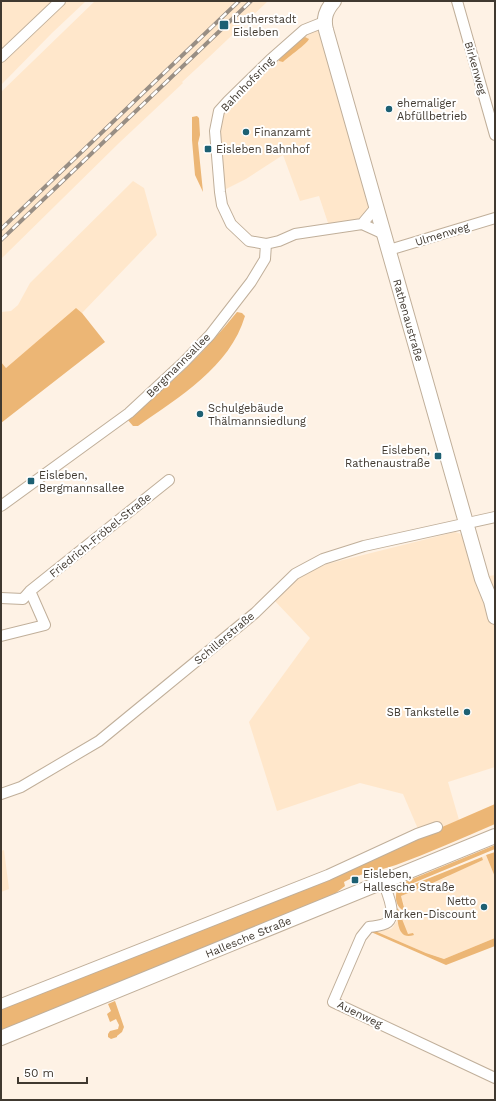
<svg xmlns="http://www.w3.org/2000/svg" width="496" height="1101" font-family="'Work Sans',sans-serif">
<rect width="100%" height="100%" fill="#fef2e5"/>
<path fill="#ffe7cb" d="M1,1H86L52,33L1,85Z
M95,1H268L208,58L182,82L183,83L119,143L1,259V92Z
M324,22L377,206L362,224L330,229L319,196L300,201L283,155L246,179L220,192L217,117L304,30Z
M133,181L144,188L157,235L82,313L76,309L6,368L1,362V312L11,311L18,305L30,283Z
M455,532L464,535L477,578L495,575V767L448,782L459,820L421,836L403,794L360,783L277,811L249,722L310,638L273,599L286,587L309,572L327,564Z
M4,850L9,889L1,892V851Z
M486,855L495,877V938L444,959L426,953L375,931L391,929L393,927L397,921L401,931L409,936L414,934L408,935L401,919L407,916L401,896L447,877L449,875L483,860L482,857Z"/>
<path fill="#ecb675" d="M305,37L309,39C307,44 288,57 283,62L279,61V59L300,40Z
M197,116L199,118L200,135L198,143L203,192L195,175L192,140V117Z
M76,308L82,313L105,342L1,423V362L6,368Z
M237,312L242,313L245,316C230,367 179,397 138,426H133L127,419C168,387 205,352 237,312Z
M495,804V824C462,838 429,853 396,865C379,871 359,873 344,882L345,886L328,899L1,1033V1009L235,917Z
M495,845V849L399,889H395L400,884Z
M495,852V877L486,855Z
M482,857L483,860L426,886L427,891L425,890L423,887L401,896L405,911C397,909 394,898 397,891Z
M396,907L401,912L406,913L407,916L402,919L408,934L413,933L414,935C396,941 398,918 396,907Z
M375,931L426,953L444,959L495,938V946L446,965L371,932Z
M115,1001L124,1027L122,1032L117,1036V1037L111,1039L108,1037V1034L110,1031L118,1029L119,1025L116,1019L110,1022L107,1014L111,1011L108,1004Z"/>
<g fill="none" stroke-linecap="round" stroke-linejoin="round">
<defs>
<path id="minor" d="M457,1L495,135
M324,22L304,30L270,60L228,101L219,111L215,131L220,192L222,205L231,224L249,241L266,244L279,241L295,234L362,224L384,234
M1,57L60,1
M362,224L377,206
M389,250L495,218
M1,506L129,413L184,362L210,335L251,282L265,259L266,244
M1,598L23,599L30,591L169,480
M1,636L45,625L30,591
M1,794L21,787L99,741L255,613L295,574L323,559L364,546L495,517
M383,882C387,892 397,914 388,922C383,926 375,926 369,927L361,937L333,1002L495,1078
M1,1004L328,875L417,834L437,827"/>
<g id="secondary">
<path id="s1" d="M334,1C326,10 323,18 326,30L482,579L491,601L495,617"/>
<path id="s2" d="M1,1038L495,836"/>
</g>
</defs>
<use href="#minor" stroke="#c0af9a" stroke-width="12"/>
<use href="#secondary" stroke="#c0af9a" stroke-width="16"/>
<use href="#minor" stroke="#fff" stroke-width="10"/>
<use href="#secondary" stroke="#fff" stroke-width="14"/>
<defs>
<path id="rail" d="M1,229L239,1
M1,240L251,1"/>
</defs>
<use href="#rail" stroke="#988e84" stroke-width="4"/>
<use href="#rail" stroke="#fff" stroke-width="2.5" stroke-dasharray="8" stroke-linecap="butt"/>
</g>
<g fill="#1d6073" stroke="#fff" stroke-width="1.5">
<rect x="219" y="20" width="10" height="10" rx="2"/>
<circle cx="389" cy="109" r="4"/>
<circle cx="246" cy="132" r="4"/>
<rect x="204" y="145" width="8" height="8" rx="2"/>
<circle cx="200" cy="414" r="4"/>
<rect x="434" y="452" width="8" height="8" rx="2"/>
<rect x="27" y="477" width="8" height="8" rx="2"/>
<circle cx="467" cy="712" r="4"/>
<rect x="351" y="876" width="8" height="8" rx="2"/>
<circle cx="484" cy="907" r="4"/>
</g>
<g text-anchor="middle" stroke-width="4" stroke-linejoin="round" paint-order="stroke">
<g font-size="11" fill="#403930" stroke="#fff" text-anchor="start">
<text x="233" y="23">Lutherstadt<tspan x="233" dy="13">Eisleben</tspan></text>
<text x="397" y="107">ehemaliger<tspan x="397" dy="13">Abfüllbetrieb</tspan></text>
<text x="254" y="136">Finanzamt</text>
<text x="216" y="153">Eisleben Bahnhof</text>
<text x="208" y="412">Schulgebäude<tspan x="208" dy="13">Thälmannsiedlung</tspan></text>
<text x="430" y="454" text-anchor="end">Eisleben,<tspan x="430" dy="13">Rathenaustraße</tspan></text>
<text x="39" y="479">Eisleben,<tspan x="39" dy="13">Bergmannsallee</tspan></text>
<text x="459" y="716" text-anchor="end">SB Tankstelle</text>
<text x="363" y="878">Eisleben,<tspan x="363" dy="13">Hallesche Straße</tspan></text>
<text x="476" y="905" text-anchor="end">Netto<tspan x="476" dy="13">Marken-Discount</tspan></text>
</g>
<g font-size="11" fill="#403930" stroke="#fff">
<text transform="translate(476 68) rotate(74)" y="4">Birkenweg</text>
<text transform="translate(247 84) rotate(-46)" y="4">Bahnhofsring</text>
<text transform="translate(442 234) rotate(-17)" y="4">Ulmenweg</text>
<text dy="4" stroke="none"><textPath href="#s1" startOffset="333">Rathenaustraße</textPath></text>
<text transform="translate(178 365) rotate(-45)" y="4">Bergmannsallee</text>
<text transform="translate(100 535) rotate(-39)" y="4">Friedrich-Fröbel-Straße</text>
<text transform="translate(224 638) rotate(-40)" y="4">Schillerstraße</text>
<text dy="4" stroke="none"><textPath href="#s2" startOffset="267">Hallesche Straße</textPath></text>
<text transform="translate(360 1014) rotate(26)" y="4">Auenweg</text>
</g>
</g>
<rect width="496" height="1101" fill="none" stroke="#403930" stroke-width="4"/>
<path d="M18 1077v6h69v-6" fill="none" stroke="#403930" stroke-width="2"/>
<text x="24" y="1077" font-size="12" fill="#403930" stroke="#ffffff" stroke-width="3" paint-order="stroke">50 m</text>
</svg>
